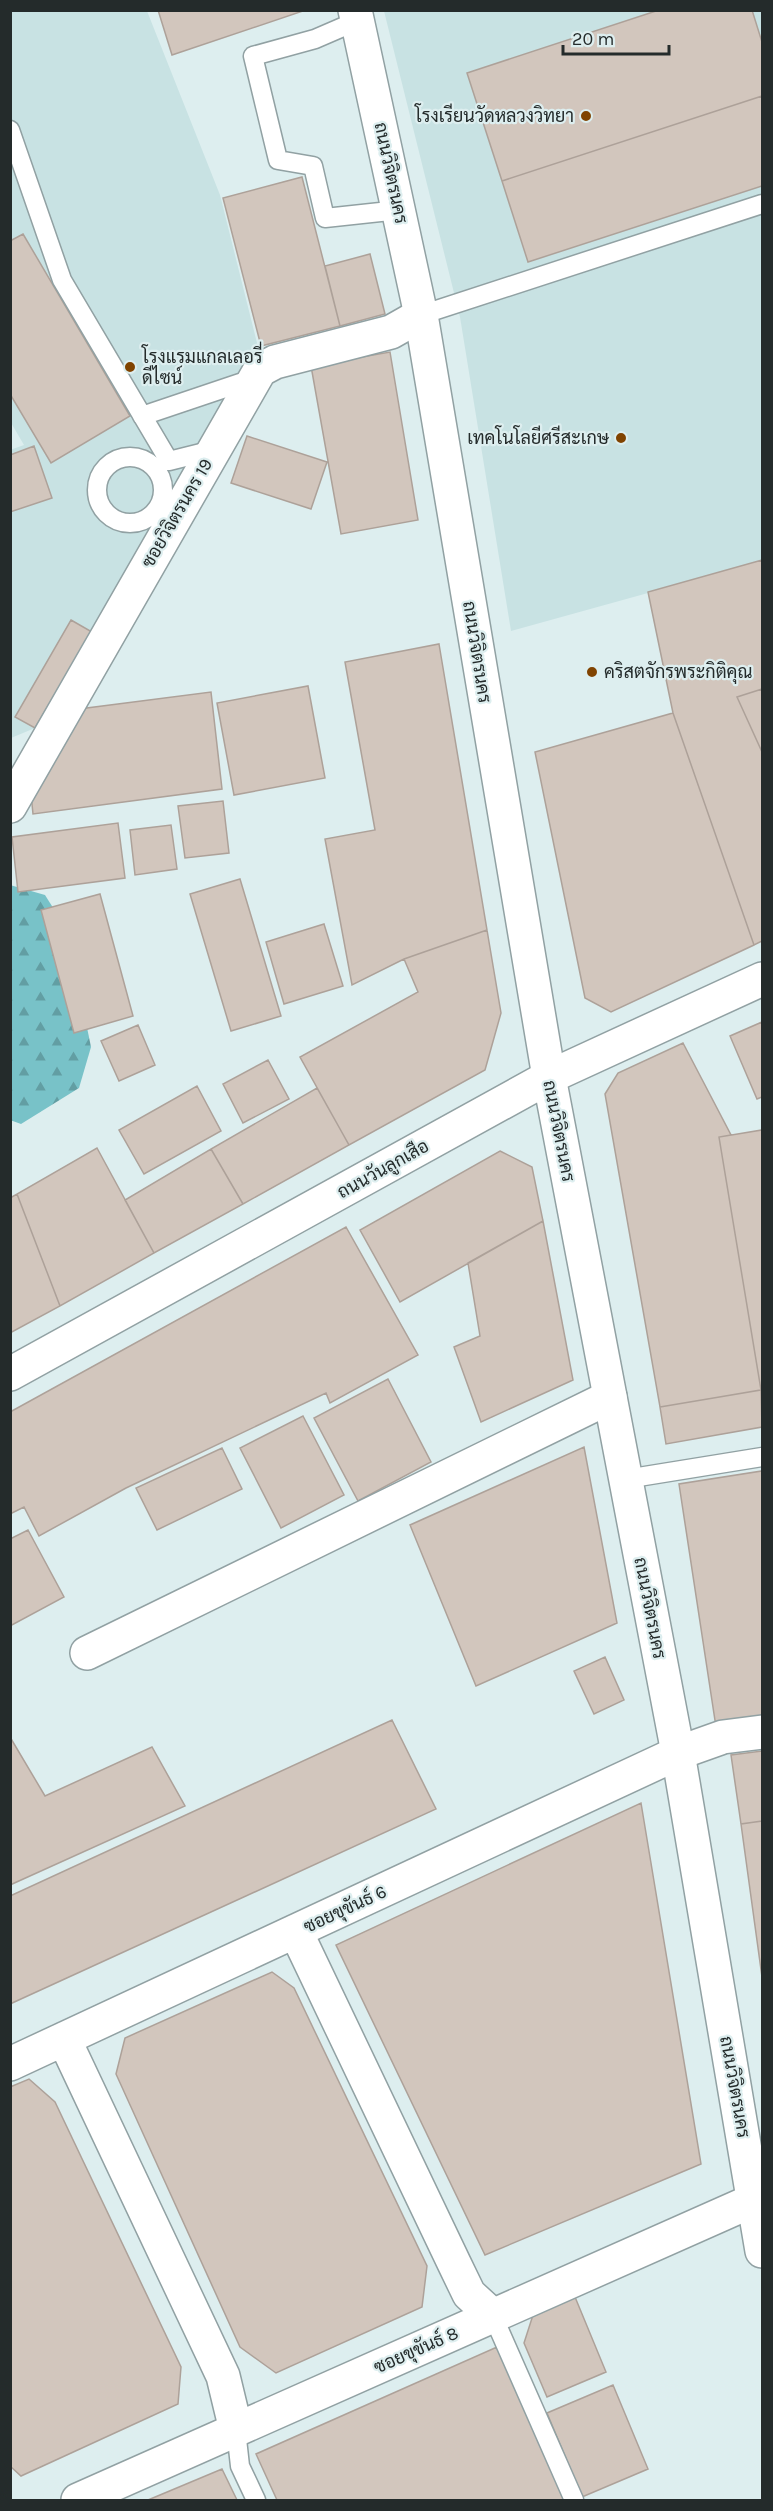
<svg xmlns="http://www.w3.org/2000/svg" width="773" height="2511" font-family="Karla,Sarabun,sans-serif">
<defs>
<pattern id="forest-firs" width="22" height="20" patternUnits="userSpaceOnUse" patternTransform="scale(1.5)"><rect width="22" height="20" fill="#78c2c8"/><path d="M5 1l3.5 6h-7zM16 11l3.5 6h-7z" fill="#629ea3"/></pattern>
</defs>
<rect width="100%" height="100%" fill="#ddeeef"/>
<path fill="#c8e2e3" d="M11,11H147L220,195L259,351L35,728L11,738L10,450L24,445L10,421Z
M384,11H762V941L754,945L673,713L648,593L511,631L460,317Z"/>
<path fill="url(#forest-firs)" d="M10,885L45,895L67,930L91,1047L79,1088L21,1124L10,1120Z"/>
<path fill="#d2c6bd" stroke="#ada199" stroke-width="1.5" d="M158,10H302L303,11L172,55Z
M659,10H752L762,42V96L502,181L467,73Z
M762,96V186L528,262L502,181Z
M302,177L340,326L261,346L223,198Z
M23,234L130,416L51,463L10,394V241Z
M370,254L385,314L340,326L325,266Z
M390,352L418,520L341,534L311,366Z
M247,436L327,462L311,509L231,483Z
M34,446L52,498L10,512V455Z
M762,560V689L737,697L762,752V941L754,945L673,713L648,592Z
M71,620L92,632L35,728L15,717Z
M439,644L487,930L404,959L352,985L325,839L375,830L345,662Z
M308,686L325,778L234,795L217,703Z
M762,689V752L737,697Z
M211,692L222,789L33,814L31,794L79,709Z
M673,713L754,945L611,1012L585,998L535,752Z
M223,801L229,853L185,858L178,806Z
M118,823L125,878L18,892L12,837Z
M171,825L177,869L135,875L130,830Z
M240,879L281,1016L231,1031L190,894Z
M100,894L133,1016L74,1033L41,910Z
M324,924L343,986L284,1004L266,942Z
M487,930L501,1013L485,1070L349,1145L300,1057L418,992L404,959Z
M762,1022V1097L757,1099L730,1036Z
M138,1025L155,1065L119,1081L101,1041Z
M683,1043L731,1135L719,1137L761,1390L660,1407L605,1094L618,1073Z
M268,1060L289,1099L243,1123L223,1084Z
M197,1086L221,1131L144,1174L119,1130Z
M317,1088L349,1145L243,1204L211,1149Z
M762,1130V1390H761L719,1137Z
M97,1148L154,1253L60,1306L17,1194Z
M211,1149L243,1204L154,1253L125,1200Z
M500,1151L532,1167L543,1221L400,1302L360,1230Z
M17,1194L60,1306L10,1333V1198Z
M543,1221L573,1380L481,1422L454,1347L480,1336L468,1263Z
M346,1227L418,1355L330,1403L326,1393L126,1488L39,1536L24,1507L10,1514V1412Z
M388,1379L431,1462L358,1501L314,1418Z
M761,1390L762,1427L666,1444L660,1407Z
M303,1416L344,1495L281,1528L240,1448Z
M584,1447L617,1623L476,1686L410,1525Z
M222,1448L242,1489L157,1530L136,1488Z
M762,1471V1719L716,1727L679,1484Z
M28,1530L64,1597L10,1626V1539Z
M605,1657L624,1700L594,1714L574,1671Z
M392,1720L436,1809L10,2004V1896Z
M10,1737L45,1796L152,1747L185,1806L10,1885Z
M762,1751V1821L741,1824L731,1755Z
M641,1803L701,2164L485,2255L336,1945Z
M762,1821V1977L741,1824Z
M272,1972L294,1988L427,2266L422,2307L276,2373L240,2347L116,2074L125,2038Z
M29,2079L55,2102L181,2367L178,2404L21,2476L10,2466V2087Z
M575,2297L606,2372L547,2397L524,2343L533,2315Z
M497,2347L565,2500H277L256,2454Z
M613,2385L648,2469L582,2497L547,2413Z
M222,2469L237,2500H148Z"/>
<g fill="none" stroke-linecap="round" stroke-linejoin="round">
<defs>
<path id="lane" d="M359,20L315,39L253,56L278,160L313,166L325,218L399,210
M10,130L62,280L169,461L213,450
M421,315L762,204
M142,416L240,383L251,382
M97 490a33 33 0 1 1 66 0a33 33 0 1 1-66 0Z
M626,1479L762,1457
M493,2316L574,2500
M236,2430L240,2466L256,2500"/>
<path id="street" d="M10,806L260,370L275,362L391,332L421,315
M10,1374L549,1077L762,979
M87,1653L610,1397
M296,1932L454,2263L469,2294L493,2316
M64,2039L223,2376L236,2430
M10,2064L678,1753L723,1737L762,1732
M78,2500L754,2200"/>
<path id="secondary" d="M355,10L421,315L549,1077L678,1753L762,2251"/>
</defs>
<use href="#lane" stroke="#91a1a3" stroke-width="21"/>
<use href="#street" stroke="#91a1a3" stroke-width="36"/>
<use href="#secondary" stroke="#91a1a3" stroke-width="36"/>
<use href="#lane" stroke="#fff" stroke-width="18"/>
<use href="#street" stroke="#fff" stroke-width="33"/>
<use href="#secondary" stroke="#fff" stroke-width="33"/>
</g>
<g fill="#804300" stroke="#ddeeef" stroke-width="2">
<circle cx="586" cy="116" r="6"/>
<circle cx="130" cy="367" r="6"/>
<circle cx="621" cy="438" r="6"/>
<circle cx="592" cy="672" r="6"/>
</g>
<g text-anchor="middle" stroke-width="4.5" stroke-linejoin="round" paint-order="stroke">
<g font-size="18" fill="#242b2b" stroke="#ddeeef" text-anchor="end">
<text x="574" y="122">โรงเรียนวัดหลวงวิทยา</text>
<text x="142" y="363" text-anchor="start">โรงแรมแกลเลอรี่<tspan x="142" dy="21">ดีไซน์</tspan></text>
<text x="609" y="444">เทคโนโลยีศรีสะเกษ</text>
<text x="604" y="678" text-anchor="start">คริสตจักรพระกิติคุณ</text>
</g>
<g font-size="18" fill="#242b2b" stroke="#ddeeef">
<text transform="translate(391 173) rotate(78)" y="6">ถนนวิจิตรนคร</text>
<text transform="translate(177 513) rotate(-60)" y="6">ซอยวิจิตรนคร 19</text>
<text transform="translate(477 652) rotate(81)" y="6">ถนนวิจิตรนคร</text>
<text transform="translate(559 1131) rotate(79)" y="6">ถนนวิจิตรนคร</text>
<text transform="translate(383 1169) rotate(-29)" y="6">ถนนวันลูกเสือ</text>
<text transform="translate(650 1608) rotate(79)" y="6">ถนนวิจิตรนคร</text>
<text transform="translate(345 1909) rotate(-25)" y="6">ซอยขุขันธ์ 6</text>
<text transform="translate(735 2087) rotate(80)" y="6">ถนนวิจิตรนคร</text>
<text transform="translate(416 2350) rotate(-24)" y="6">ซอยขุขันธ์ 8</text>
</g>
</g>
<rect width="773" height="2511" fill="none" stroke="#242b2b" stroke-width="24"/>
<path d="M563 45v9h106v-9" fill="none" stroke="#242b2b" stroke-width="3"/>
<text x="572" y="45" font-size="18" fill="#242b2b" stroke="#ddeeef" stroke-width="4.5" paint-order="stroke">20 m</text>
</svg>
